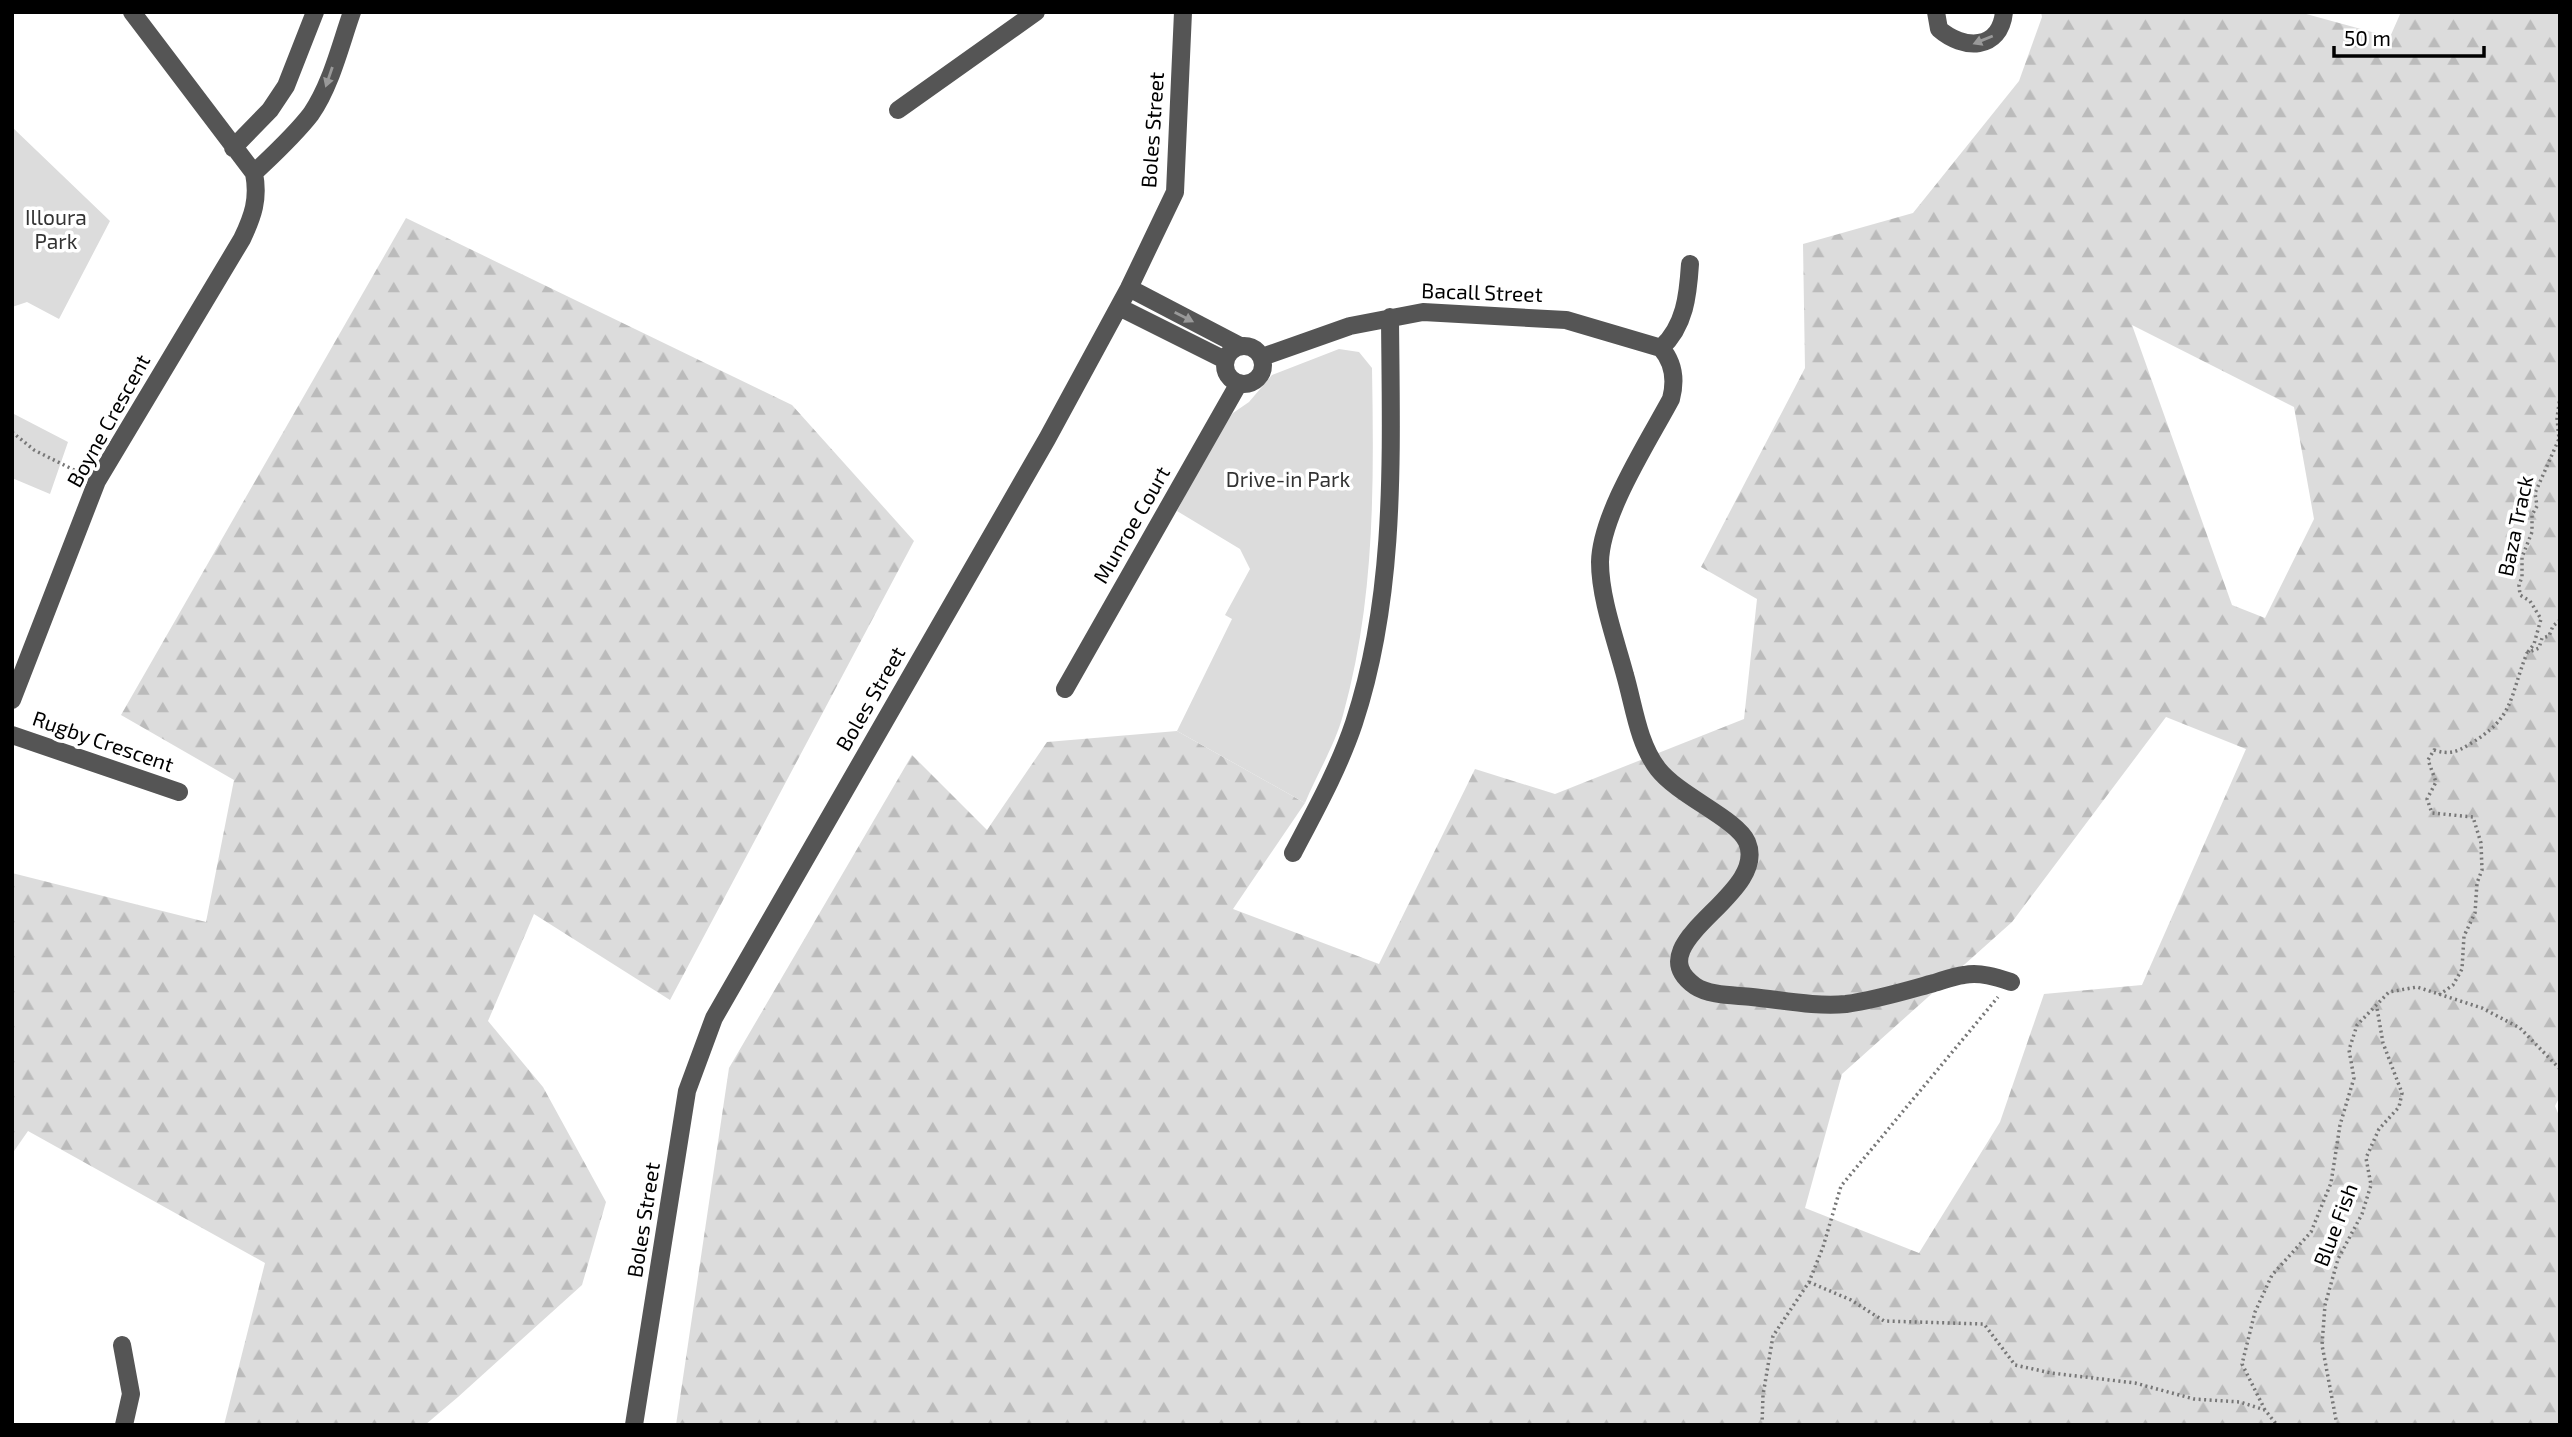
<svg xmlns="http://www.w3.org/2000/svg" width="2572" height="1437" font-family="'Exo 2',sans-serif">
<defs>
<pattern id="forest-firs" width="22" height="20" patternUnits="userSpaceOnUse" patternTransform="scale(1.75)"><rect width="22" height="20" fill="#dcdcdc"/><path d="M5 1l3.5 6h-7zM16 11l3.5 6h-7z" fill="#bbb"/></pattern>
</defs>
<rect width="100%" height="100%" fill="#fff"/>
<path fill="url(#forest-firs)" fill-rule="evenodd" d="M2041,12H2299L2390,37L2401,12H2560V1096L2555,1106L2560,1118V1425H676L729,1068L912,755L987,830L1047,742L1177,731L1305,803L1233,909L1379,964L1475,769L1555,794L1744,719L1757,599L1701,567L1805,368L1803,244L1913,213L2019,81L2042,17ZM2132,325L2294,407L2314,519L2265,618L2232,605ZM2166,717L2246,749L2142,985L2044,994L2000,1122L1919,1253L1805,1208L1842,1074L2012,922Z
M406,218L792,405L914,541L670,1000L534,914L488,1021L543,1087L606,1202L582,1285L458,1397L425,1425H224L265,1263L28,1131L12,1154V873L206,922L234,780L121,715Z"/>
<path fill="#dcdcdc" d="M12,127L110,221L59,319L27,302L12,307Z
M1339,349L1359,352L1372,368C1374,486 1375,600 1343,715C1335,745 1317,774 1305,803L1177,731L1232,619L1225,615L1250,569L1240,549L1177,511L1217,434L1233,413L1249,402L1272,375Z
M12,398L14,414L68,442L50,494L12,478Z"/>
<g fill="none" stroke-linecap="round" stroke-linejoin="round">
<path stroke="#777" stroke-width="3.5" stroke-dasharray="2 3.5" stroke-linecap="butt" d="M2560,374V391
M12,432L34,450L82,474
M2528,652L2534,644L2541,619L2530,601L2520,595L2519,585L2522,577V557L2532,532V515L2537,506L2535,493L2559,439L2557,418L2560,397
M2439,995L2453,985L2462,969L2464,936L2475,913L2477,883L2482,870L2481,843L2473,817L2432,813L2427,799L2436,782L2428,760L2434,750C2449,755 2457,752 2470,744C2515,717 2509,698 2527,653L2539,648L2542,638L2549,636L2553,626L2560,620
M1809,1282L1851,1300L1884,1321L1984,1324L2015,1365L2051,1373L2135,1383L2194,1399L2240,1402L2265,1410L2277,1425
M2265,1410L2242,1364L2255,1312L2272,1275L2311,1232L2331,1183L2340,1125L2354,1078L2349,1050L2357,1025L2389,992L2417,987L2482,1008L2520,1028L2560,1069
M1762,1425L1763,1395L1773,1336L1809,1282L1823,1247L1841,1186L1998,997
M2337,1425L2322,1345L2325,1305L2338,1259L2362,1214L2371,1185L2366,1158L2379,1129L2399,1107L2402,1093L2383,1043L2377,1008"/>
<path stroke="#555" stroke-width="18" d="M1936,12L1939,29C1963,50 2000,51 2004,12
M898,110L1036,12
M233,148L270,110L286,86L315,12
M254,173C274,154 294,136 311,114C331,85 340,46 352,12
M1129,288L1240,346
M1119,307L1225,360
M1225 365a19 19 0 1 1 38 0a19 19 0 1 1-38 0Z
M1661,348C1674,363 1676,380 1671,399C1648,442 1601,514 1600,562C1600,598 1616,641 1625,675C1634,706 1638,743 1658,769C1679,796 1737,819 1747,842C1770,896 1634,942 1695,986C1710,996 1735,995 1752,997C1782,1000 1816,1007 1846,1004C1876,1000 1905,991 1934,983C1944,980 1954,976 1964,975C1980,972 1996,977 2011,982
M1661,348C1685,326 1688,295 1690,264
M1262,357L1350,326L1423,312L1566,320L1661,348
M1065,689L1239,383
M12,700L97,481L242,239C253,216 259,199 254,173L132,12
M12,735L179,792
M1293,853C1315,811 1339,768 1354,723C1397,593 1391,452 1390,317
M122,1345L131,1394L124,1425
M634,1425L687,1091L714,1018L1047,439L1129,288L1175,192L1183,12"/>
</g>
<defs><path id="oneway-solid" d="M-6-.8H1V-3.2L6.5 0L1 3.2V.8H-6Z" transform="scale(1.75)"/></defs>
<g fill="#999">
<use href="#oneway-solid" transform="translate(1983 40) rotate(158)"/>
<use href="#oneway-solid" transform="translate(329 77) rotate(109)"/>
<use href="#oneway-solid" transform="translate(1184 317) rotate(27)"/>
</g>
<g text-anchor="middle" stroke-width="7" stroke-linejoin="round" paint-order="stroke">
<g font-size="21" fill="#000" stroke="#fff">
<text transform="translate(1153 130) rotate(-86)" y="7">Boles Street</text>
<text transform="translate(1482 293) rotate(2)" y="7">Bacall Street</text>
<text transform="translate(109 421) rotate(-61)" y="7">Boyne Crescent</text>
<text transform="translate(1132 525) rotate(-60)" y="7">Munroe Court</text>
<text transform="translate(2516 526) rotate(-78)" y="7">Baza Track</text>
<text transform="translate(871 699) rotate(-60)" y="7">Boles Street</text>
<text transform="translate(103 742) rotate(19)" y="7">Rugby Crescent</text>
<text transform="translate(644 1220) rotate(-81)" y="7">Boles Street</text>
<text transform="translate(2336 1225) rotate(-69)" y="7">Blue Fish</text>
</g>
<g font-size="21" fill="#333" stroke="#fff">
<text x="56" y="225">Illoura<tspan x="56" dy="24">Park</tspan></text>
<text x="1288" y="487">Drive-in Park</text>
</g>
</g>
<rect width="2572" height="1437" fill="none" stroke="#000000" stroke-width="28"/>
<path d="M2334 46v10h150v-10" fill="none" stroke="#000000" stroke-width="3.5"/>
<text x="2344" y="46" font-size="21" fill="#000000" stroke="#ffffff" stroke-width="5" paint-order="stroke">50 m</text>
</svg>
